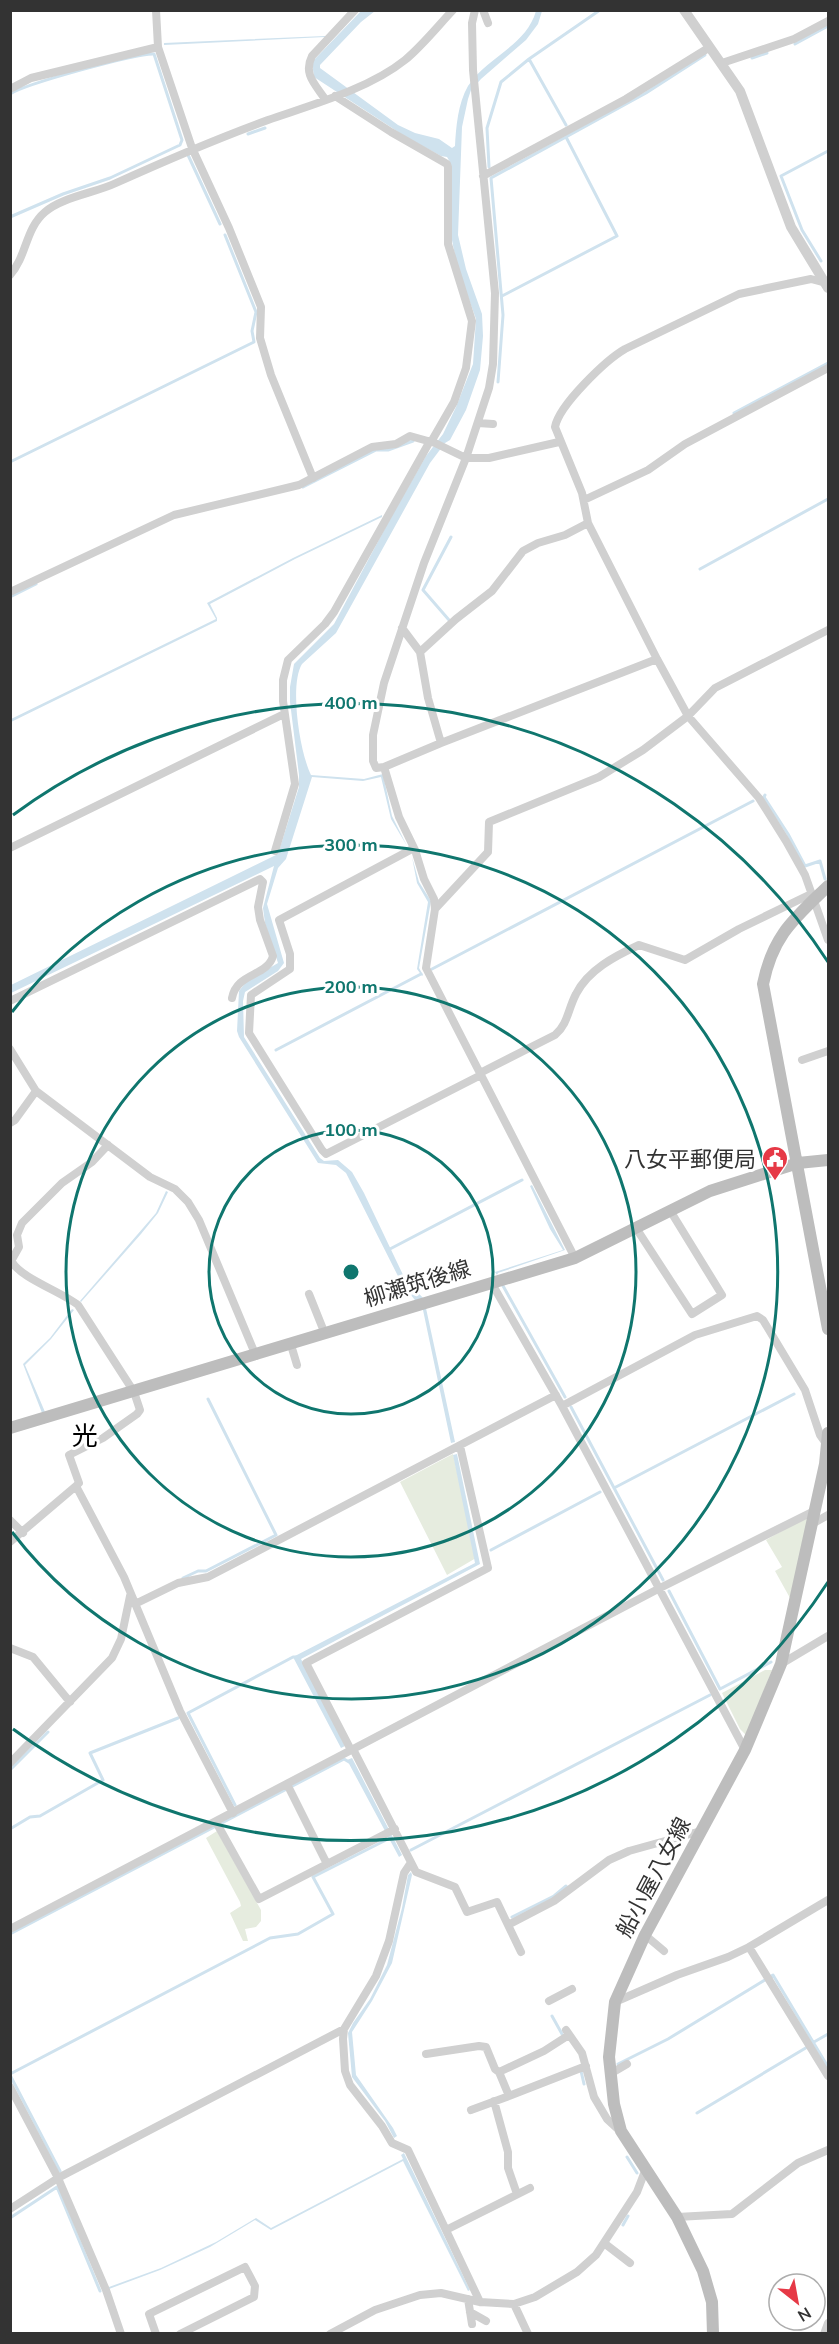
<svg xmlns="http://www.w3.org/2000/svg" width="839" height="2344" font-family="Mulish,'Noto Sans JP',sans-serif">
<rect width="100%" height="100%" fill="#fff"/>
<path fill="#e6ecdf" d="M453,1454L476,1558L447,1575L400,1482Z
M805,1518H808L790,1598L775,1571L782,1567L766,1540Z
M765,1670H772L746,1735L740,1729L722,1693Z
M217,1831L261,1910V1921L256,1927L245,1929L248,1941H243L230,1913L241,1906L240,1902L206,1838Z"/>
<path fill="#cfe2ee" d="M361,11H375L361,22L320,65V68L398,125L415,133L439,139L452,148L455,146C456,127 458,103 468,86C487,57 526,46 536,11H542L538,24L526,40L481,79L471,90L468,99L462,127L458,235L466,269L482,314L483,336L480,370L466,410L450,440L445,443L430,463L336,633L302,664C289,685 300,753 311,775L364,779L383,774L392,816L407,846L391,819L381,777L363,781L312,777L286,859L278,868L267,904L284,963L278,971L245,992L243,1001L244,1037L320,1158L324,1161L338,1160L352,1172L364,1193L405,1279L424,1299L455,1442L451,1443L423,1310L402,1284L346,1173L336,1165L318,1163L239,1037L237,1031L239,991L246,982L278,963L265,923L263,908L274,866L11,993V985L278,854L299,787V775L290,702V687L294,664L334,624L390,519L426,456L443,434L456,407L473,364L476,319L457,266L451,235L450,162L447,157L441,156L406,137L314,77L312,62Z
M325,36V37L164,45V43Z
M382,515V517L295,559L210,604L217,618V621L11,722V719L216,619L207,603L293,558Z
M412,857L419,882L431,901L419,968L423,975L422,976L417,969L428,902L417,883Z
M532,1185L565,1250L498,1273L497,1275L495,1272L563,1250L550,1229L530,1186Z
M166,1191L168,1192L158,1213L141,1234L81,1302L80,1301L156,1213Z
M72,1309L74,1310L51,1339L25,1365L45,1412L42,1413L23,1364L50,1338Z
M457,1454L480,1564L301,1659L345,1746L341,1748L293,1657L475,1563L453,1455Z
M352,1758L402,1855L399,1857L347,1760Z
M411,1872L412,1875L392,1963L372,2001L352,2032L356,2075L393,2128L397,2136L394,2138L385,2121L352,2077L348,2033L353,2023L370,1999L387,1965L402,1908L408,1875Z
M404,2153L470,2290L468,2291L403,2161L271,2230L255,2220L210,2247L160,2270L109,2289V2287L161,2268L216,2242L256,2218L271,2228L403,2159L401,2155Z"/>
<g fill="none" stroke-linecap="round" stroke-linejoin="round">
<path stroke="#cfe2ee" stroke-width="3" d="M795,44L828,26
M752,58L767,53
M529,59L566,125
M10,94C25,84 137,53 154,54L182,140L180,145L110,178L63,194L10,217
M248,134L265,128
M188,155L220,224
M489,167L487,128L501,82L529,59L600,10
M821,261L802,230L781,176L828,151
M502,296L617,236L566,137
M498,382L503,315L491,178L646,93L705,55
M734,413L828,363
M10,462L254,342L252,331L256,312L225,235
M303,487L376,450H388L413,441
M700,569L828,499
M10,597L36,584
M449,620L423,590L451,537
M765,795L764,797L788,834L805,866L820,861L825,879
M432,969L753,801
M276,1050L421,974
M388,1250L522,1180
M502,1284L565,1397
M571,1407L663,1580
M614,1488L794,1394
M491,1550L600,1492
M183,1578L198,1571H206L276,1535L208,1399
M669,1591L720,1689L771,1662
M10,1770L48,1732
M235,1805L188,1713L293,1657H297
M10,1829L30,1817L40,1816L103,1780L90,1753L178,1718
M411,1850L710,1695
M512,1917L554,1896L566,1886
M10,1934L344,1759L349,1762
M552,2016L562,2034
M814,2042L828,2034
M618,2064L668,2039L773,1975L828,2067
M581,2071L584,2084
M12,2073L270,1938L298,1934L333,1914L313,1877L390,1838
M10,2075L60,2171
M697,2113L809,2046
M627,2157L637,2173
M10,2218L57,2187L100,2291
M623,2225L628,2216"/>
<path stroke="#d0d0d0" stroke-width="8" d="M156,10L158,47L192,148L229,228L261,307L260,338L271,375L313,478
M475,10L472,23L473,70L495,293L493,364L489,388L466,458L424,563L384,683L373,735V761L376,768L384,767L441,743L657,659
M483,10L488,23
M722,63L794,39L828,21
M10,89L31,78L158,47
M335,96L391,132L447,164L448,167V244L472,321L466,368L454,402L431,442
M325,99C315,84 303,74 312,56L355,10
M483,176L626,99L710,47
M10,275C27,256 25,229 45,212C62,197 95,193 116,183C167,160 216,139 268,120C311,105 369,89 405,60C422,46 437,27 453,10
M826,283L811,279L739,294L625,349C606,360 559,405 555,427L582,493L588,523L657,659L688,716L759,798L786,841L805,875L828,940
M478,423L493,424
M584,500L648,470L685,444L828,368
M10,592L174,515L299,485L372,447L396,444L410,436L435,443L466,458H489L559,442
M402,628L420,652
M441,743L428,698L420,652L456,619L492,591L523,551L538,543L565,535L588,523
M384,767L399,817L415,850L424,879L434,899L435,909L426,968L575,1258
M10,848L284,714
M414,848L279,920L290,954V969L251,995L249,1033L322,1150L326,1154L481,1075
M275,851L295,784L283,701V680L288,660L325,624L334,612L430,441
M435,909L488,852L489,822L599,777L643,750L688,716L715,688L828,630
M10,1001L260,879L263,882L258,907L260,920L273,956C267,977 237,972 232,998
M10,1049L36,1091L150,1177L175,1189L188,1202L199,1220L256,1356
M802,1060L828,1051
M480,1073L555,1035C568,1024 568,1009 576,994C588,970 615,956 639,945L685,960L739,929L811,894
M10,1123L15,1120L36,1091
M636,1228L692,1314L722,1295L671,1212
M12,1262C21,1278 62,1292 78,1305L134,1392L140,1410L137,1414L103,1438L69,1455L79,1483L76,1486L124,1577L180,1711L233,1813
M10,1263L19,1247L17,1235L22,1223L62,1183L92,1162L108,1145
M491,1282L562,1406L745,1750
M309,1294L325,1334
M291,1345L297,1365
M562,1406L695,1335L757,1316L763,1320L805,1390L820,1435L827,1445
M10,1520L23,1533
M812,1524L828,1515
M10,1542L76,1486
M135,1604L178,1583L208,1577L556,1395
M10,1648L33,1657L70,1702
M781,1664L828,1636
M353,1749L416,1872L455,1887L467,1912L497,1902L508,1925L554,1901L609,1860L629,1851L701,1831
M351,1750L306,1663L488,1568L460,1446
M10,1763L112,1658L121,1639L130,1596
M287,1784L327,1864
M216,1822L259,1899L395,1829
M410,1864L404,1873L389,1941L376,1976L344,2029L343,2039L345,2071L350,2085L382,2126L392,2143L408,2150L480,2302
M508,1925L521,1952
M10,1929L660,1588L814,1511
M645,1935L664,1951
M749,1947L828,2076
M549,2001L572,1989
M615,2002L677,1975L728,1957L749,1947L828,1900
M566,2030L582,2053L594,2097L607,2119L620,2131
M426,2054L479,2046L486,2047L495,2069L499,2072L544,2051L569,2035
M610,2074L627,2064
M10,2087L58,2178L106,2290L121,2334
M509,2096L586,2066
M494,2101L508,2152V2168L517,2194
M471,2110L509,2096L499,2072
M10,2209L58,2178L344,2029
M677,2217L732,2214L798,2163L828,2150
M446,2230L530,2188
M604,2243L630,2263
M468,2299L472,2324
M514,2304L528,2334
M470,2312L486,2321
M156,2334L149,2314L245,2267L255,2286L254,2297L180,2334
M330,2334L375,2310L420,2295L441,2293L480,2302L514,2304L535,2297L577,2272L596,2255L637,2192L645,2171
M824,2334L828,2323"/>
<path stroke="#d0d0d0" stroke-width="10" d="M684,10L740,91L791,227L828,288"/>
<path stroke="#bdbdbd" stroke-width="12" d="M828,886C794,919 773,935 763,984L828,1329
M10,1428L575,1258L710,1191L798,1163L828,1160
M713,2334L712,2302L703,2271L677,2217L621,2131L614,2104L609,2057L615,2002L645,1935L745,1750L781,1664L825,1464L828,1433"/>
</g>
<g fill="none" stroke="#0f766e" stroke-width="3">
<circle cx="351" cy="1272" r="142"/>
<circle cx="351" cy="1272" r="285"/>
<path d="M12 1012A427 427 0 1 1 12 1532"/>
<path d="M828 1582A569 569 0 0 1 13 1729M13 815A569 569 0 0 1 828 962"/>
</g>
<defs>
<symbol id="civic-pin" viewBox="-11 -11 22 30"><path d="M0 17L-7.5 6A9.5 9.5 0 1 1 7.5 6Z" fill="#e63946" stroke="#fff"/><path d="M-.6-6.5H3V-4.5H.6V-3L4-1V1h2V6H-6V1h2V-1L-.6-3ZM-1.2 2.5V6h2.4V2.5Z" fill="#fff"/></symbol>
</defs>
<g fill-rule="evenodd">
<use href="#civic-pin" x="760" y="1144" width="30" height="40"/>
</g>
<g text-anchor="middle" stroke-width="6" stroke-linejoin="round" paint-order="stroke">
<g font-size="22" fill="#333" stroke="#fff" text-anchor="end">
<text x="756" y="1167">八女平郵便局</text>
</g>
<g font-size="22" fill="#333" stroke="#fff">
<text transform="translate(417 1283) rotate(-17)" y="8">柳瀬筑後線</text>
<text transform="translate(653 1877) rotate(-62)" y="8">船小屋八女線</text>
</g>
<g font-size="26" fill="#000" stroke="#fff">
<text x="85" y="1445">光</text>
</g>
</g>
<circle cx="351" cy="1272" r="9" fill="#0f766e" stroke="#fff" stroke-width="3"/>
<g font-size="18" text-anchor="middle" font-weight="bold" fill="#0f766e" stroke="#fff" stroke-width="6" stroke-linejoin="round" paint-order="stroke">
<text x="351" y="709">400 m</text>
<text x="351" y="851">300 m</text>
<text x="351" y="993">200 m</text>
<text x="351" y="1136">100 m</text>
</g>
<rect width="839" height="2344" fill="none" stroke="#333333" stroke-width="24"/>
<g transform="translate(797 2302) rotate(149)"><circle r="28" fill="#ffffff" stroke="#adadad" stroke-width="1.5"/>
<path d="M0-4.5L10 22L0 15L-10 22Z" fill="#e63946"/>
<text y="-9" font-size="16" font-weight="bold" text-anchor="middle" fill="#333333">N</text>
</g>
</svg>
